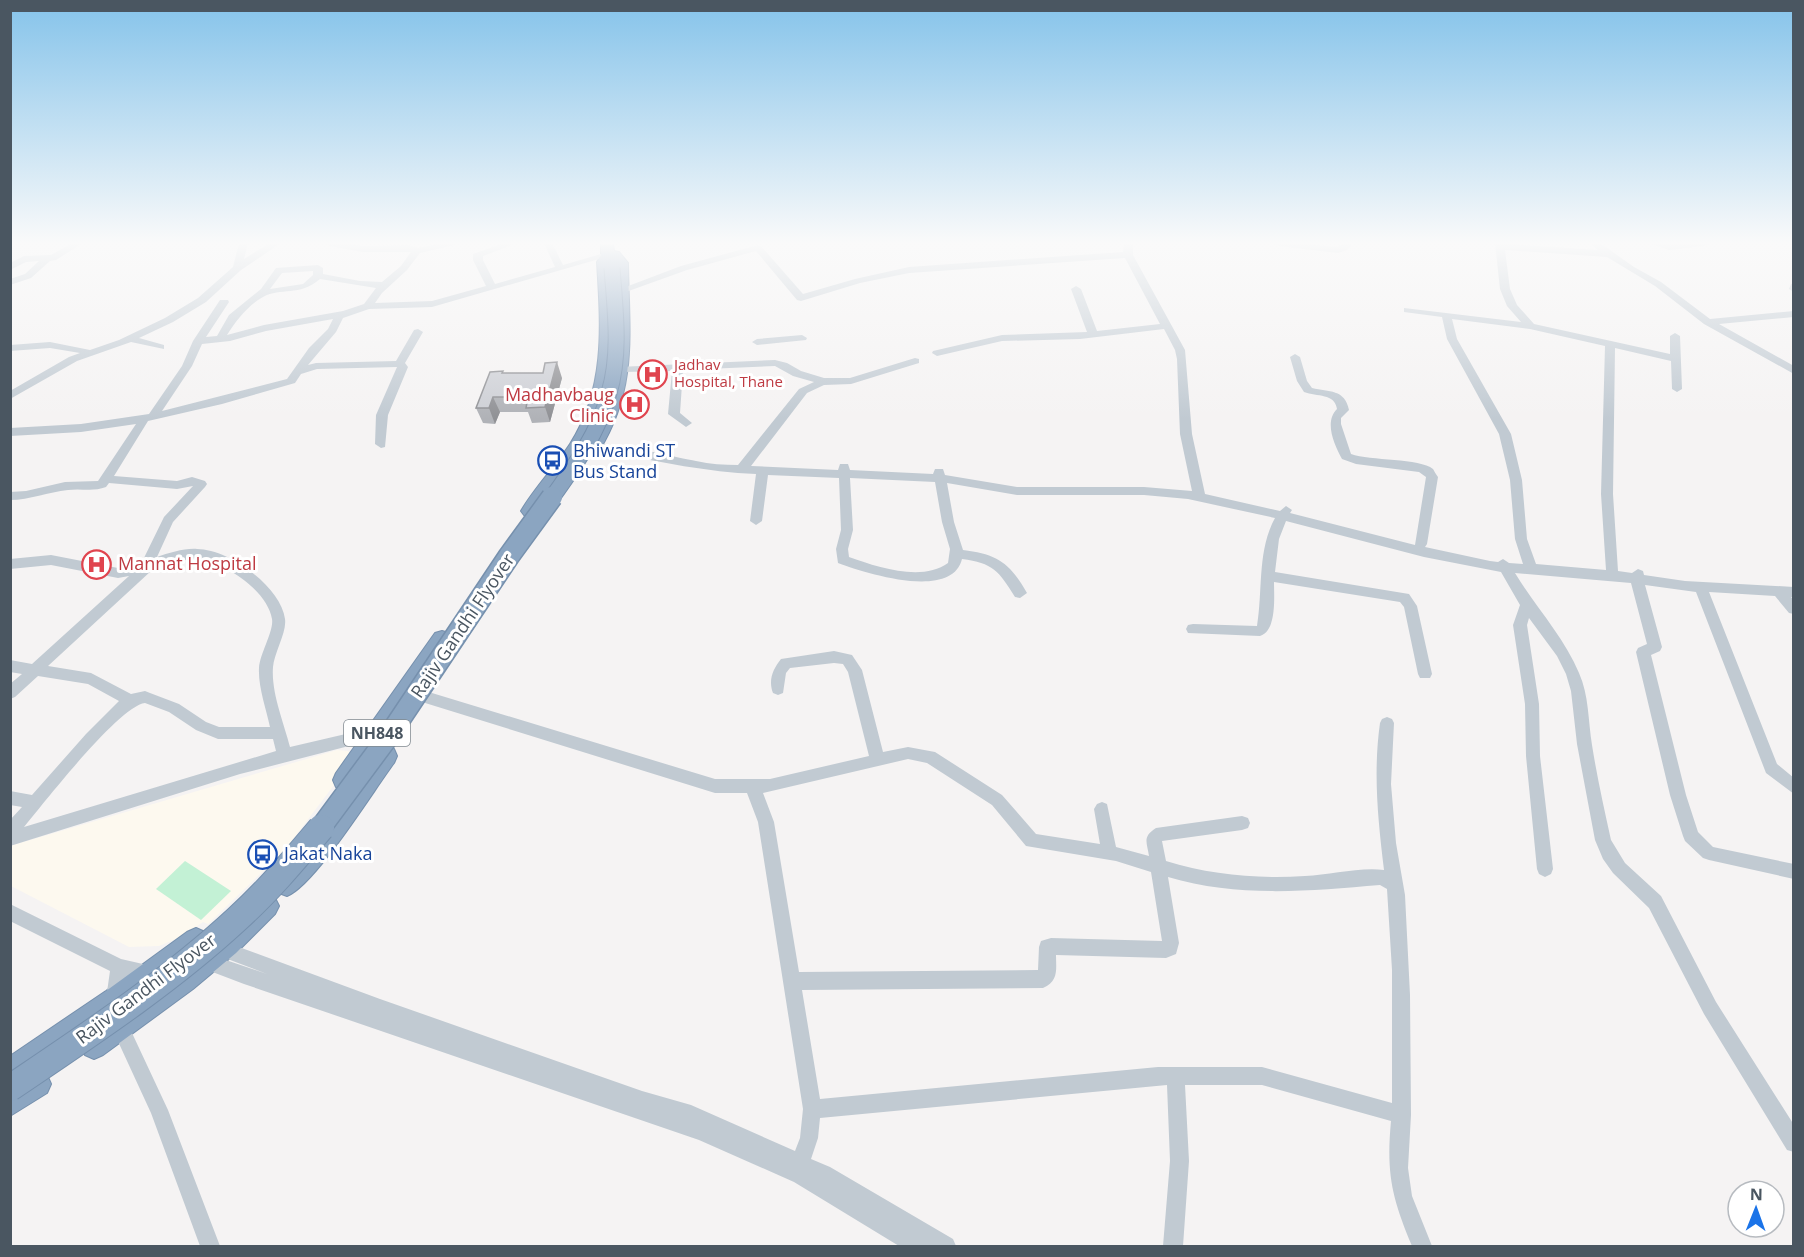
<svg xmlns="http://www.w3.org/2000/svg" width="1804" height="1257" font-family="'Open Sans',sans-serif">
<rect width="100%" height="100%" fill="#f5f3f3"/>
<path fill="#fdf9ef" d="M337,750L348,751L352,756L350,764L284,851L208,924L203,922L183,936L159,946L129,947L11,886L10,846Z"/>
<path fill="#c3f1d5" d="M185,861L231,891L201,920L156,889Z"/>
<g fill="none" stroke-linecap="round" stroke-linejoin="round">
<defs>
<path id="highway" d="M601,243H613L614,251L619,252L628,263C629,333 638,388 599,451H587L585,447L536,515L530,517L524,515L521,511C535,487 555,467 570,444C606,388 601,326 597,262L601,255ZM612,261L614,264L615,311L611,262Z
M442,631L449,633L452,639L449,645L362,771C371,760 377,743 394,749L397,756L394,763C373,791 315,885 287,896L279,893L275,885L279,877L303,852L351,787L344,790L336,787L333,780L336,773L435,633Z
M267,895L275,898L279,906L275,914L236,953L193,989L103,1055L94,1059L85,1055L81,1046L85,1037L154,989L201,951L124,1009L30,1074L38,1071L47,1075L51,1084L47,1093L10,1116V1087L17,1082L10,1085V1056L106,991L187,932L196,928L205,932L208,940L205,948L259,898Z"/>
</defs>
<use href="#highway" stroke="#7690ad" stroke-width="2"/>
<path fill="#c1cad2" fill-rule="evenodd" d="M72,243H83L56,260L50,261L31,278L10,285V279L25,274L39,261L26,262L10,270V263L24,256L51,255Z
M239,243H248L244,259L270,243H281L241,270L206,302L173,322L139,338L164,345V349L131,342L77,361L10,399V391L69,357L80,353L50,348L10,351V345L50,342L90,350L119,340L165,318L198,298L233,267Z
M324,243H343L363,246L409,245L418,248L441,243H455L454,245L420,253L407,270L382,293L375,303L432,301L486,286L473,260V254L504,243H517L483,256V260L495,284L555,267L544,243H552L563,265L608,252L613,255L432,307L369,309L343,318L336,332L308,365L316,363L396,361L414,330L418,329L423,332L405,363L408,367L388,415L385,447L381,448L375,444L376,415L397,367L317,369L301,374L295,383L222,404L148,421L114,476L177,481L192,477L205,481L207,484L205,487L173,522L157,557C169,553 185,548 197,549C229,549 281,587 285,619C287,632 274,653 273,667C271,693 284,723 290,747L380,726L385,728L387,732L385,736L380,738L240,774L10,846V820L22,807L10,805V791L32,795L86,734L119,701L88,684L38,676L15,697L10,699V684L22,674L10,672V660L32,664L129,576L118,578L51,565L10,569V559L51,555L118,568L141,564L164,517L193,486L177,489L109,483L106,487C93,492 81,488 68,490C48,492 30,500 10,500V492L26,491L65,482L98,481L136,424L81,432L10,436V428L81,424L149,414L182,366L193,341L220,300H228L229,302L206,337L217,336L229,315L261,289L276,268L318,265L323,268V274L360,281L382,282L401,266L411,252H363L329,246ZM313,271V275L303,284L270,289L282,273ZM320,279L376,288L364,304L343,311L264,325L227,335C236,321 247,306 263,297C281,287 299,297 320,279ZM333,319L328,329L309,348L287,379L162,411L192,366L202,344L230,341L266,331ZM196,558C223,562 267,589 272,619C274,631 260,653 259,668C258,687 266,708 270,727H219L206,722L179,704L150,693L145,691L131,694L91,673L48,666L151,571L166,564ZM145,703L169,712L196,730L218,739H273L276,751L24,827C44,803 119,706 145,703Z
M1124,243H1133V255L1185,350L1192,434L1205,494L1280,511L1286,506L1292,510L1290,513L1415,545L1426,477L1419,472L1356,464L1342,459C1334,444 1324,422 1337,409C1335,393 1317,397 1304,392L1297,381L1290,357L1295,354L1300,357L1307,381L1312,388C1329,392 1345,389 1349,410L1341,418V424L1351,454C1370,461 1420,458 1433,469C1433,469 1437,476 1438,477L1427,544L1425,547L1490,561L1498,562L1503,559L1509,563L1523,564L1515,539L1510,480L1499,434L1447,339L1442,317L1404,312V308L1521,322L1507,306L1500,289L1495,243L1598,250L1589,243H1600L1634,267L1661,282L1710,319L1794,311V317L1719,324L1794,366V374L1704,324L1655,286L1607,257L1505,250L1510,289L1517,305L1534,324L1670,354V336L1675,333L1680,336L1682,389L1677,392L1672,389L1671,361L1615,348L1613,494L1618,571L1632,573L1638,569L1643,571L1644,575L1685,581L1794,587V597H1791L1794,600V614L1789,613L1775,596L1709,592L1777,764L1794,778V794L1766,773L1696,592L1645,585L1662,647L1660,651L1651,655L1686,795L1698,832L1713,847L1794,864V879L1709,860L1703,858L1685,841L1683,836L1670,795L1636,652L1638,648L1647,644L1631,583L1515,573C1535,606 1564,637 1579,673C1589,695 1588,721 1592,745C1597,777 1604,808 1611,840L1625,863L1661,896L1716,1002L1794,1125V1152L1787,1150L1704,1014L1649,908L1613,873L1603,859L1595,840L1577,744L1571,691L1566,674L1557,656L1529,618L1527,625L1539,704L1540,756L1553,869L1551,874L1545,877L1539,874L1537,869L1526,756L1525,704L1513,625L1520,605L1501,572L1424,557L1286,521L1279,539L1275,572L1409,594L1417,606L1432,674L1430,678H1420L1418,674L1404,607L1400,602L1274,582C1274,597 1277,631 1260,636L1188,633L1186,629L1188,625L1193,624L1257,626C1263,590 1257,551 1275,518L1188,499L1144,495H1017L947,483L954,522L963,550C997,554 1010,563 1027,593L1020,598L1015,597C999,571 993,563 962,559C952,601 865,573 838,563L836,549L841,530L839,478L768,475L762,521L756,525L750,521L756,474C707,472 661,462 613,453C602,451 585,455 577,447C589,435 676,458 696,461C710,464 724,465 738,465L799,389L814,382L793,376L775,366L683,370L680,413L692,423L686,427L668,414L672,371L622,372L617,369L618,367L775,360L787,363L801,371L824,378H850L915,358L919,359V363L851,384L824,385L807,393L751,466L838,470L840,464H848L850,470L933,474L935,469H943L945,475L1017,487H1144L1192,491L1180,434L1177,359L1175,350L1164,329L1080,339L1002,341L937,356L932,353L933,351L1002,335L1087,332L1071,289L1076,286L1081,289L1097,331L1160,324L1125,258L909,273L860,283L801,301L797,300L756,251L687,270L623,293L615,291L681,266L758,245L761,246L803,294L855,279L909,267L1123,252ZM1452,319L1530,329L1605,346L1601,494L1606,570L1536,564L1527,539L1522,480L1511,434L1457,339ZM850,478L935,482L942,522L950,549L948,563C922,582 877,567 849,557L848,549L853,530Z
M1274,243H1299L1337,247L1343,243H1353L1347,250L1338,253L1279,246Z
M1648,243H1709L1704,246L1669,250Z
M1794,283V292L1789,289L1791,284Z
M802,335L807,338L806,340L757,345L752,342L757,339Z
M834,651L852,655L862,670L883,752L908,747L935,752L1002,795L1036,834L1100,844L1094,809L1097,804L1102,802L1107,804L1116,847L1149,856C1147,842 1142,837 1156,828L1242,816L1248,818L1250,823L1248,828L1242,830L1162,841L1166,861C1211,875 1258,879 1305,876C1330,875 1359,867 1384,870C1378,820 1373,773 1380,723L1382,719L1387,717L1392,719L1394,723L1391,784L1396,843L1405,895L1410,995L1411,1115L1408,1168L1412,1196L1432,1246H1412C1392,1198 1386,1174 1391,1121L1262,1085H1185L1189,1161L1183,1246H1163L1170,1161L1167,1085L820,1118L818,1138L811,1159L830,1167L953,1239L956,1246H899L794,1182L699,1140L244,984L202,968L196,958L199,952L205,950L211,952L209,947L211,941L217,939L380,999L642,1091L691,1105L795,1151L800,1138L803,1109L758,822L747,793H715L409,698L404,696L402,692L404,688L409,686L715,779H770L869,756L848,672L843,664L834,663L790,668L786,673L783,693L778,695L773,693C768,680 773,669 781,659ZM908,759L927,763L992,805L1026,846L1116,861L1151,872L1162,941L1051,938L1041,941L1039,947L1038,970L799,972L774,822L763,793ZM1168,877C1238,898 1309,891 1380,885L1387,889L1392,970V1103L1262,1067H1158L820,1099L802,990L1043,988C1059,981 1056,969 1056,955L1166,958L1176,954L1179,943ZM212,953L217,955L267,974L214,956Z
M10,904L121,959L156,967L159,973L156,979L150,982L126,977L121,1005L115,1008L109,1005L106,999L110,971L10,921Z
M119,1015L125,1018L168,1110L220,1246H200L151,1113L110,1024L113,1018Z"/>
<use href="#highway" fill="#8ba5c1" fill-rule="evenodd"/>
<defs>
<path id="highway-bridge-far2" d="M551,499C574,467 599,432 609,393C621,353 615,309 612,268"/>
<path id="highway-bridge-far1" d="M319,830L388,737L509,556L552,497"/>
<path id="highway-bridge" d="M10,1088C87,1036 169,982 237,919C268,891 294,860 321,828"/>
</defs>
<use href="#highway-bridge-far2" stroke="#7690ad" stroke-width="17" stroke-linecap="butt"/>
<use href="#highway-bridge-far1" stroke="#7690ad" stroke-width="23" stroke-linecap="butt"/>
<use href="#highway-bridge" stroke="#7690ad" stroke-width="28" stroke-linecap="butt"/>
<use href="#highway-bridge-far2" stroke="#8ba5c1" stroke-width="15"/>
<use href="#highway-bridge-far1" stroke="#8ba5c1" stroke-width="20"/>
<use href="#highway-bridge" stroke="#8ba5c1" stroke-width="26"/>
</g>
<path fill="#b0b2b7" d="M504,373L562,378L550,422L532,423L528,412H500L495,424L483,423L476,408Z"/>
<path fill="#909195" d="M557,362L562,378L550,422L545,407Z
M493,397L500,412L495,424L489,408Z"/>
<path fill="#cdcfd5" stroke="#909195" stroke-width="1.5" d="M557,362L545,407L526,408L528,397H493L489,408H476L490,372L503,371L502,373H543L545,363Z"/>
<linearGradient id="sky" x2="0" y2="1"><stop stop-color="#85c3ea"/><stop offset="0.58" stop-color="#fafafa"/><stop offset="1" stop-color="#fafafa" stop-opacity="0"/></linearGradient>
<rect width="1804" height="419" fill="url(#sky)"/>
<defs>
<symbol id="hospital-ring" viewBox="-11 -11 22 22"><circle r="9.5" fill="#fff" stroke="#e0444e" stroke-width="1.5"/><path d="M-5-5h3v3.5h4V-5h3V5h-3V1.5h-4V5h-3Z" fill="#e0444e"/></symbol>
<symbol id="bus-ring" viewBox="-11 -11 22 22"><circle r="9.5" fill="#fff" stroke="#1a4fb4" stroke-width="1.5"/><path d="M-5-6H5V4H4V6H2V4H-2V6H-4V4H-5ZM-3.5-4V0h7V-4ZM-3.5 1.2v1.5H-2V1.2ZM2 1.2v1.5H3.5V1.2Z" fill="#1a4fb4"/></symbol>
</defs>
<g fill-rule="evenodd">
<use href="#hospital-ring" x="636" y="358" width="33" height="33"/>
<use href="#hospital-ring" x="618" y="388" width="33" height="33"/>
<use href="#bus-ring" x="536" y="444" width="33" height="33"/>
<use href="#hospital-ring" x="80" y="548" width="33" height="33"/>
<use href="#bus-ring" x="246" y="838" width="33" height="33"/>
</g>
<g text-anchor="middle" stroke-width="6" stroke-linejoin="round" paint-order="stroke">
<g font-size="15" fill="#be3a42" stroke="#fff" text-anchor="start">
<text x="674" y="370">Jadhav<tspan x="674" dy="17">Hospital, Thane</tspan></text>
</g>
<rect fill="#fff" stroke="#808990" stroke-width="1.5" x="344" y="720" width="66" height="26" rx="4.5"/>
<g font-size="16" font-weight="bold" fill="#4a5661">
<text x="377" y="739">NH848</text>
</g>
<g font-size="18" fill="#be3a42" stroke="#fff" text-anchor="end">
<text x="614" y="401">Madhavbaug<tspan x="614" dy="21">Clinic</tspan></text>
<text x="118" y="570" text-anchor="start">Mannat Hospital</text>
</g>
<g font-size="18" fill="#164399" stroke="#fff" text-anchor="start">
<text x="573" y="457">Bhiwandi ST<tspan x="573" dy="21">Bus Stand</tspan></text>
<text x="284" y="860">Jakat Naka</text>
</g>
<g font-size="18" fill="#4a5661" stroke="#fff">
<text transform="translate(463 626) rotate(-56)" y="6">Rajiv Gandhi Flyover</text>
<text transform="translate(146 989) rotate(-37)" y="6">Rajiv Gandhi Flyover</text>
</g>
</g>
<rect width="1804" height="1257" fill="none" stroke="#4a5661" stroke-width="24"/>
<g transform="translate(1756 1209) rotate(1)"><circle r="28" fill="#ffffff" stroke="#b7bbc0" stroke-width="1.5"/>
<path d="M0-4.5L10 22L0 15L-10 22Z" fill="#1a73e8"/>
<text y="-9" font-size="16" font-weight="bold" text-anchor="middle" fill="#4a5661">N</text>
</g>
</svg>
